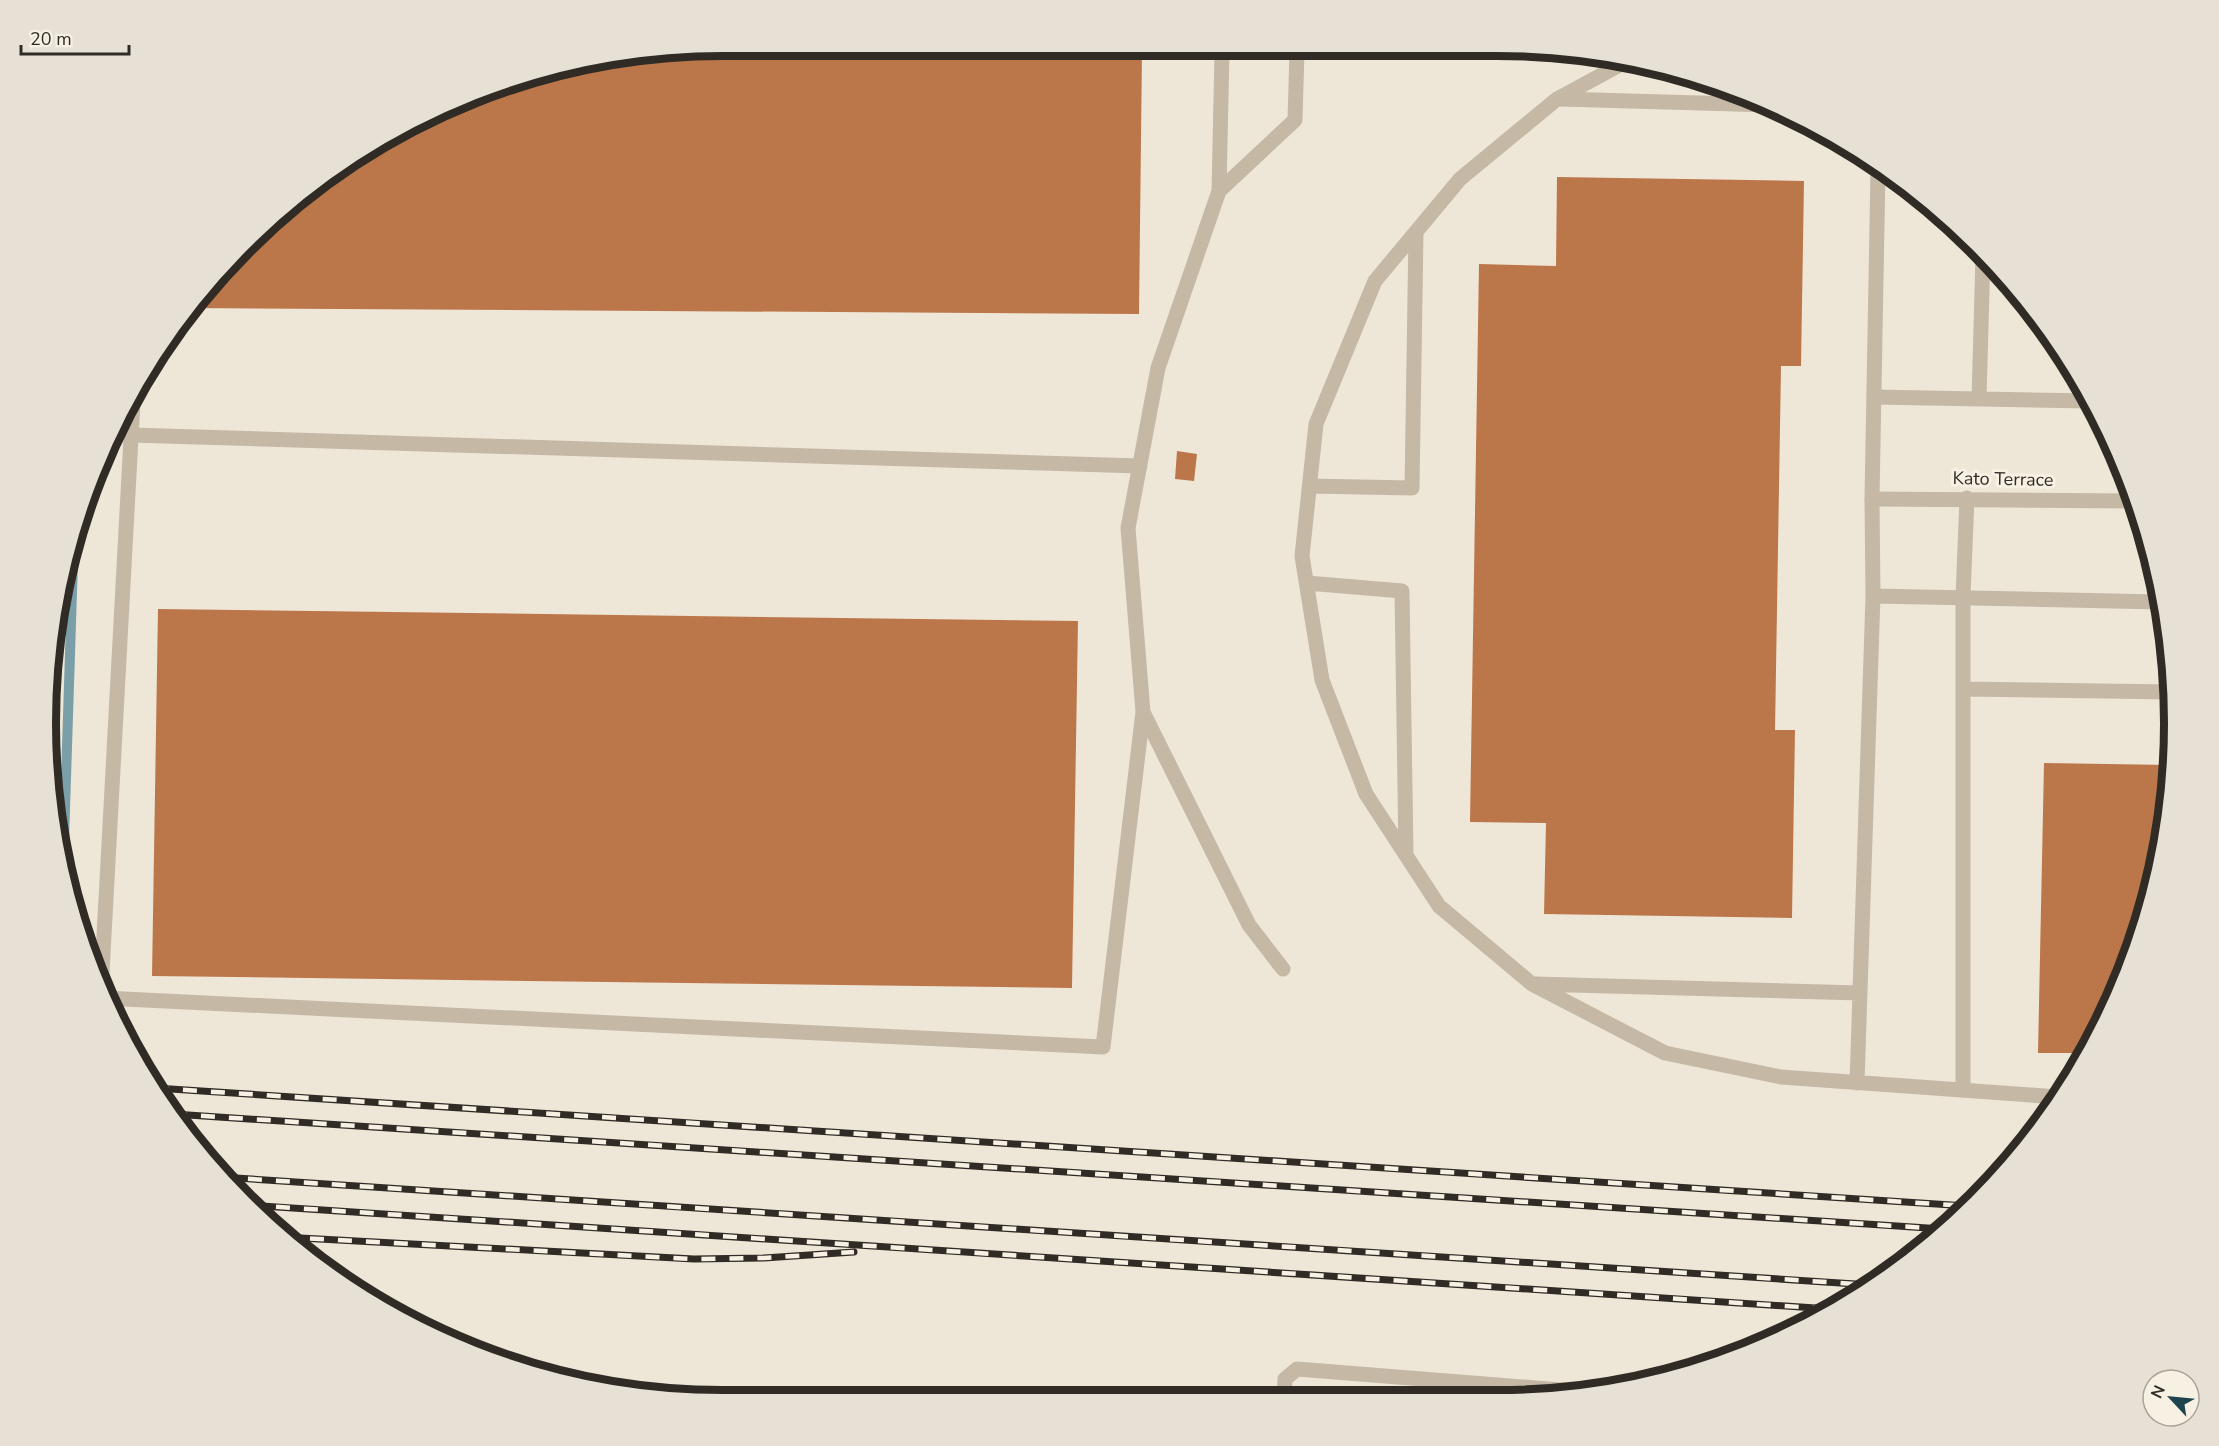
<svg xmlns="http://www.w3.org/2000/svg" width="2219" height="1446" font-family="'Nunito Sans',sans-serif">
<rect width="100%" height="100%" fill="#eee7d8"/>
<g fill="none" stroke-linecap="round" stroke-linejoin="round">
<path stroke="#7a9fa8" stroke-width="10" d="M63,871L74,530"/>
</g>
<path fill="#bb774a" d="M634,51H1142L1139,314L187,308L244,243L346,159L505,81Z
M1557,177L1804,181L1801,366H1781L1775,730H1795L1792,918L1544,914L1546,823L1470,822L1479,264L1556,266Z
M112,437V458H100Z
M1177,451L1197,454L1194,481L1175,479Z
M158,609L1078,621L1072,988L152,976Z
M2044,763L2170,765L2168,812L2138,941L2087,1053H2038Z"/>
<g fill="none" stroke-linecap="round" stroke-linejoin="round">
<path stroke="#c5b9a6" stroke-width="15" d="M1629,60L1557,99L1460,179L1375,281L1316,424L1302,556L1322,680L1366,794L1439,906L1532,984L1665,1053L1781,1077L2058,1097
M1560,99L1770,105
M1219,191L1222,51
M1874,397L2090,401
M1979,399L1983,255
M131,435L1140,466
M1310,486L1412,488L1416,232
M1307,583L1402,591L1406,854
M1873,596L1872,499L1878,170
M1964,689L2172,692
M1283,969L1249,925L1143,712L1128,528L1158,368L1219,191L1295,120L1297,51
M1536,984L1860,993
M101,991L133,401
M104,998L1103,1047L1143,712
M1857,1083L1873,596L2160,602
M1963,1090V597L1967,498
M1284,1398L1285,1379L1297,1369L1586,1392"/>
<path stroke="#c5b9a6" stroke-width="15" d="M1872,499L2133,501"/>
<defs>
<path id="rail" d="M155,1088L1967,1206
M173,1114L1943,1229
M220,1177L1871,1285
M248,1205L1831,1309
M282,1237L694,1259L764,1258L854,1252"/>
</defs>
<use href="#rail" stroke="#312b26" stroke-width="7"/>
<use href="#rail" stroke="#f7f1e4" stroke-width="4.5" stroke-dasharray="14" stroke-linecap="butt"/>
</g>
<g text-anchor="middle" stroke-width="6" stroke-linejoin="round" paint-order="stroke">
<g font-size="18" fill="#312b26" stroke="#f7f1e4">
<text transform="translate(2003 479) rotate(1)" y="6">Kato Terrace</text>
</g>
</g>
<path d="M0 0H2219V1446H0ZM723 56H1497A667 667 0 0 1 2164 723V723A667 667 0 0 1 1497 1390H723A667 667 0 0 1 56 723V723A667 667 0 0 1 723 56Z" fill="#e7e1d5" fill-rule="evenodd"/>
<path fill="none" stroke="#312b26" stroke-width="8" d="M723 56H1497A667 667 0 0 1 2164 723V723A667 667 0 0 1 1497 1390H723A667 667 0 0 1 56 723V723A667 667 0 0 1 723 56Z"/>
<g transform="translate(2171 1398) rotate(296)"><circle r="28" fill="#f7f1e4" stroke="#a8a298" stroke-width="1.5"/>
<path d="M0-4.5L10 22L0 15L-10 22Z" fill="#1f444f"/>
<text y="-9" font-size="16" font-weight="bold" text-anchor="middle" fill="#312b26">N</text>
</g>
<path d="M21 45v9h108v-9" fill="none" stroke="#312b26" stroke-width="3"/>
<text x="30" y="45" font-size="18" fill="#312b26" stroke="#f7f1e4" stroke-width="4.5" paint-order="stroke">20 m</text>
</svg>
